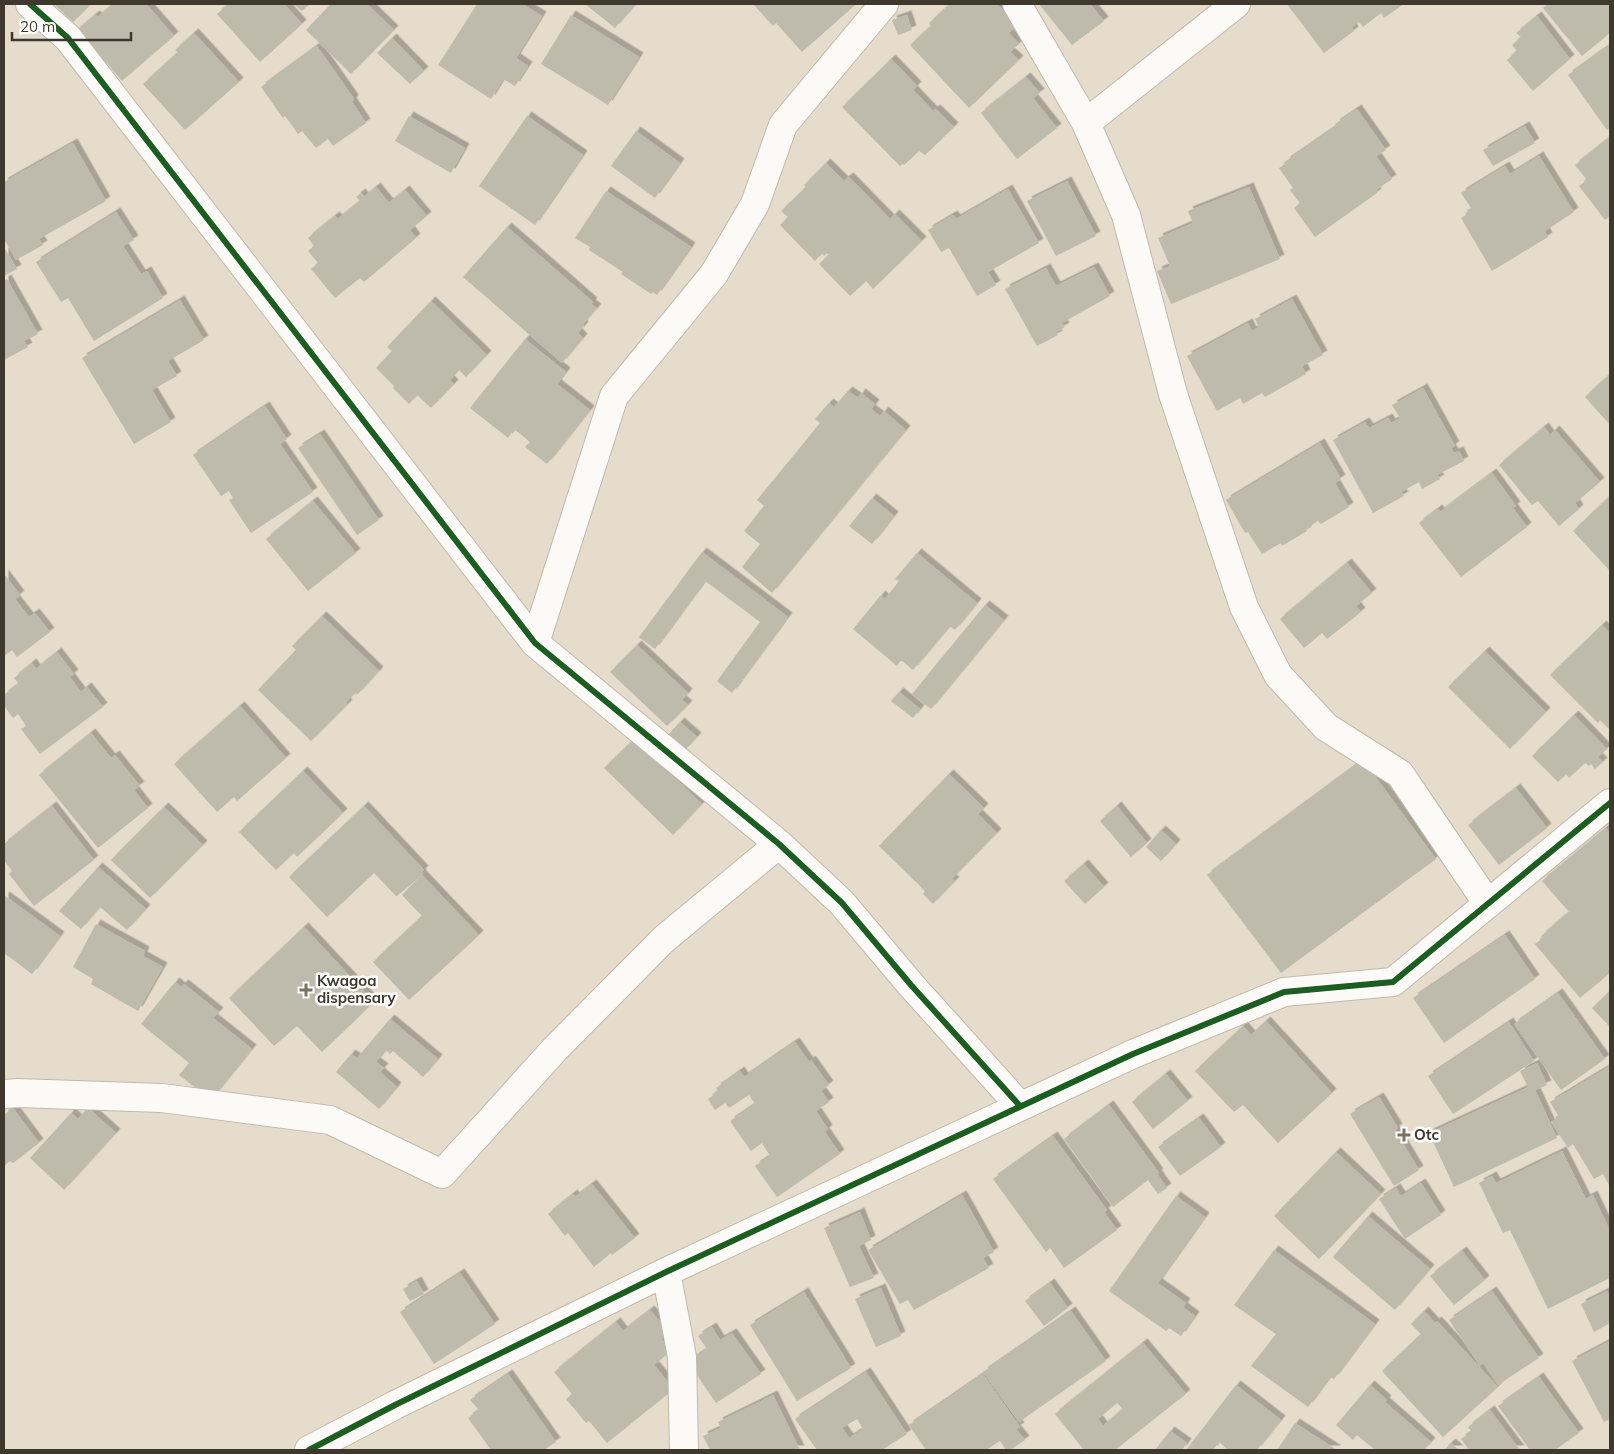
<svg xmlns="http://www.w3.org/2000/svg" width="1614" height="1454" font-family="Mulish,sans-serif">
<defs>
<filter id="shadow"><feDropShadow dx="4.5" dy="-4.5" stdDeviation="0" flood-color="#0004"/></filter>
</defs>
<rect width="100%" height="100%" fill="#e5dccb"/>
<path fill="#bebaac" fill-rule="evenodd" filter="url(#shadow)" d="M54,4H91L73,22Z
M113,4L116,6L118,4H146L174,36L122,81L106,62L103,64L75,32L95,15L98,17Z
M229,4H284L302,24L260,62L217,14Z
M294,4H309L302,11Z
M331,4H367L394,30L351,74L306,30Z
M477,4H522L542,16L516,58L528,66L515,86L503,79L491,99L438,65Z
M585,4H636L615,28Z
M753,4H854L855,5L802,52L776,23L773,26Z
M950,4H997L1017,25L1009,33L1019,44L1010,52L1019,60L969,108L910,45L931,26L929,23Z
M1039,4H1090L1104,21L1072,45Z
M1287,4H1404L1384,18L1381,13L1363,27L1359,22L1352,27L1354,31L1324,53Z
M1548,4H1610V33L1582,56L1543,8Z
M571,15L639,57L608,105L541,64Z
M907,15L912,30L898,35L892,20Z
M1537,16L1570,59L1533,91L1507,60L1517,51L1512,45L1521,37L1516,33Z
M194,33L239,82L185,130L143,84L178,52L175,50Z
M392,38L424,71L410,84L377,53Z
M1610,45V128L1607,130L1568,75Z
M317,46L354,99L352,102L366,123L333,146L328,139L316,148L302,131L298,134L285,116L283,118L261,87Z
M891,59L917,86L913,90L933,111L936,109L954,127L925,155L919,151L904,165L903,164L900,166L842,107Z
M1026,77L1040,93L1033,98L1057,128L1017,159L981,113Z
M1357,109L1386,150L1376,156L1392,179L1376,190L1377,193L1315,237L1294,208L1300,203L1290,190L1293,188L1279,168L1286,163V161L1337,126L1335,124Z
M409,116L465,148L451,173L395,141Z
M527,116L583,155L535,225L479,186Z
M1525,126L1535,143L1493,166L1483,150Z
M636,131L680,163L655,198L611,166Z
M1610,137V216L1605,220L1579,186L1587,180L1575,165Z
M73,143L106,201L39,239L43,245L16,260L4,239V182Z
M1539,156L1574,212L1545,231L1548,237L1492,271L1461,218L1469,213L1467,210L1471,208L1461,193L1505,166L1510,174Z
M826,163L844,181L849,177L890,219L895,214L922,241L873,289L866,281L850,296L819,264L829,255L827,253L824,256L822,253L815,261L780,225L788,217L781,211L806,187L804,185Z
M1067,181L1096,236L1056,256L1027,201Z
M376,187L389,203L405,190L427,216L410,230L416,238L364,282L360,278L335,298L311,269L318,263L308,251L314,246L308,238L335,216L338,219L360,201L356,197L361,193L364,197Z
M1249,187L1280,259L1171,304L1157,271L1170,266L1158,238L1193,223L1188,211Z
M1008,189L1039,243L988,272L996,285L977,296L949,248L941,252L928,230L953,215L956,219Z
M606,191L691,247L657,295L653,292L651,294L621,274L623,272L589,250L590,247L575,238Z
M116,212L134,240L123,246L141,274L147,271L163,298L94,341L68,298L61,302L36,262Z
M507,227L593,302L591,304L597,308L583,324L584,326L578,333L583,338L562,363L463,277Z
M5,249L17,269L4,276V250Z
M1094,267L1110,296L1062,323L1065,327L1056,332L1058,335L1037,346L1005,289L1046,268L1056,286Z
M7,279L38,334L24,341L28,347L4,360V281Z
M1292,299L1323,355L1302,366L1306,374L1265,397L1262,393L1243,404L1240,398L1217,411L1187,356L1248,323L1252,331L1259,327L1255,319Z
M180,300L204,340L168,361L177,376L152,390L171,422L134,444L82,358Z
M431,301L487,355L466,377L459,370L450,380L454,384L431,408L417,395L409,404L393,388L394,386L376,368L392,351L387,347Z
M525,339L566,372L557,384L590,410L547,464L525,447L530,442L514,429L508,438L470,408Z
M1610,374V425L1585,397Z
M1423,388L1455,446L1451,448L1454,453L1459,451L1464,461L1437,475L1440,479L1422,489L1419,482L1401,492L1404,496L1373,513L1333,440L1365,422L1369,428L1388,418L1391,423L1400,418L1392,405Z
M848,391L858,398L861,393L875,404L871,409L880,416L884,411L906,430L772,593L742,567L760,544L744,531L764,506L757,500L820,423L815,419L829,403L834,407Z
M265,406L287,439L280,444L313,492L251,533L229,500L233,498L229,491L221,496L193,455Z
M1544,427L1550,435L1555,430L1600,482L1575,503L1579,509L1559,526L1538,501L1532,505L1499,465Z
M320,434L379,520L357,535L298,448Z
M1320,443L1341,479L1335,483L1349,507L1321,524L1318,521L1306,529L1307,531L1282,546L1281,543L1262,554L1248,532L1245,533L1226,500Z
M1492,473L1516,506L1513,508L1527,527L1461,577L1419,523L1438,509L1440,512Z
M1610,496V571L1573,531Z
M872,498L894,516L872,544L849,526Z
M313,501L356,553L308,591L266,539Z
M702,552L788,617L732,693L717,681L760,622L705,581L655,649L639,637Z
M917,553L977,603L955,630L950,626L913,670L901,660L897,666L853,629L881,595L885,599L899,581L895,579Z
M1347,563L1372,593L1356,606L1361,612L1327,639L1322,633L1304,648L1280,619Z
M4,574L20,595L15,599L29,617L35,613L50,632L17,657L12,650L4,656Z
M985,605L1004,620L931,709L912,694Z
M322,616L379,671L357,695L355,693L346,702L348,704L311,741L258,690L296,650L292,646Z
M1602,625L1610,634V730L1600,720L1598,723L1550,675Z
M637,645L688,693L682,700L688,705L667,726L610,672Z
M1485,651L1546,712L1510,749L1448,687Z
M57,652L74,674L70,677L81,692L87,687L103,707L40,754L21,729L26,726L18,714L13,718L4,706V695L19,684L14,678L32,663L36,669Z
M899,692L920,709L913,718L891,701Z
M240,706L286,758L237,801L234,797L217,812L174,764Z
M1574,715L1607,749L1598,757L1603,762L1595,769L1591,764L1589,766L1585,763L1569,778L1566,774L1558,782L1532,756Z
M680,722L697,737L685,750L668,735Z
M91,733L111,758L115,755L140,786L134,790L148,808L98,848L39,775Z
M634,739L702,804L673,835L604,768Z
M1363,760L1436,859L1281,973L1207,875Z
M303,771L343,813L297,857L294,853L276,870L239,832Z
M949,774L984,808L978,814L997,833L952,879L955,881L933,904L923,894L925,891L879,846Z
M1516,788L1547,828L1499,865L1468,825Z
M52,806L94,860L34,906L9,874L12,871L4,860V844Z
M364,806L424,870L421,873L422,875L397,896H396L374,873L327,917L289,877Z
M1117,806L1147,843L1131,857L1100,821Z
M164,807L203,845L150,898L111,860Z
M1606,828L1610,833V973L1580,998L1535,944L1543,938L1541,936L1569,912L1542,881Z
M1161,830L1176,844L1161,861L1146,847Z
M1084,864L1104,887L1085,904L1064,881Z
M98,867L146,909L127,930L100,907L81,929L59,911Z
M422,875L479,935L409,1000L373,962L422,916L402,895Z
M5,896L60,936L32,974L4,953V898Z
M96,924L145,951L143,956L163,967L138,1011L91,984L93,979L73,967Z
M304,927L374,1002L322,1052L297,1026L274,1046L229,998Z
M1505,935L1535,979L1444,1043L1413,998Z
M175,982L181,987L184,984L219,1012L213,1018L252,1049L214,1096L205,1095L179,1075L189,1063L141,1024Z
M1610,991V1027L1592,1008Z
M1558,993L1605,1059L1561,1090L1514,1024Z
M390,1019L438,1059L423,1077L393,1051L390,1054L386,1050L376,1062L384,1068L380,1072L397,1087L379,1109L336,1072L351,1054L357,1058Z
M1266,1021L1332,1093L1278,1143L1243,1105L1234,1112L1195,1071L1243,1026L1251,1035Z
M1509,1022L1534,1061L1453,1114L1428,1076Z
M795,1042L809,1062L811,1060L829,1085L821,1091L829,1102L816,1111L828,1129L825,1132L840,1154L777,1197L755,1166L770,1156L762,1143L751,1151L730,1121L755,1104L749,1095L729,1108L725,1103L715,1110L708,1099L718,1092L716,1088L740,1071L744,1077Z
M1537,1063L1547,1085L1535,1090L1557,1138L1454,1187L1429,1133L1528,1087L1520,1071Z
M1610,1066V1187L1603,1174L1594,1179L1573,1144L1568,1148L1551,1122L1559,1117L1550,1102Z
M1166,1074L1188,1101L1153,1129L1132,1102Z
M1379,1097L1398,1128L1395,1130L1419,1170L1394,1186L1350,1114Z
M1109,1105L1159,1173L1157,1174L1167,1188L1158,1194L1148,1180L1113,1207L1064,1139Z
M13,1108L39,1143L13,1163L10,1161L4,1166V1115Z
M88,1108L116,1133L64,1190L30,1158L71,1113L78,1119Z
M1199,1118L1221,1147L1180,1176L1158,1147Z
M1053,1136L1107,1210L1104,1212L1117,1230L1064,1268L1050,1248L1046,1252L993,1179Z
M1562,1151L1586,1199L1593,1195L1610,1231V1278L1548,1309L1510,1230L1503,1233L1479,1183L1492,1176L1496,1183Z
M1336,1152L1381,1194L1319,1259L1274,1216Z
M1421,1183L1441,1215L1405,1239L1379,1199L1396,1188L1401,1196Z
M592,1184L635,1238L612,1255L611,1253L594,1267L568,1233L565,1236L548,1214L573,1194L575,1197Z
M962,1195L994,1252L983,1258L989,1268L914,1310L908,1300L900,1304L868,1250Z
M1176,1196L1205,1217L1158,1283L1186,1303L1183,1307L1195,1316L1181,1336L1169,1328L1166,1331L1109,1291Z
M860,1212L871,1240L859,1246L874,1278L850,1287L824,1228Z
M1368,1216L1430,1269L1395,1310L1333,1257Z
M1274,1250L1375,1324L1334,1379L1330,1377L1308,1407L1251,1366L1276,1334L1234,1305Z
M1462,1251L1485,1280L1454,1305L1430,1276Z
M460,1273L495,1324L434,1364L400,1312Z
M417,1281L424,1294L410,1301L403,1289Z
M1050,1283L1068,1308L1044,1326L1025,1301Z
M881,1288L901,1336L876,1347L855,1299Z
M1492,1291L1539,1358L1498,1385L1483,1363L1480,1366L1449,1320Z
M1607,1291L1610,1297V1323L1594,1332L1581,1304Z
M804,1292L851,1368L797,1401L750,1325Z
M650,1310L669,1332L661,1339L671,1351L654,1365L674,1389L607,1443L589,1421L586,1423L566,1399L572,1394L554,1372L616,1322L623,1331Z
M1071,1311L1106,1361L1019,1422L983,1372Z
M1424,1311L1435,1323L1437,1321L1498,1387L1443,1437L1382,1371L1421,1334L1411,1324Z
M712,1327L720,1340L732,1333L761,1374L716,1403L688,1362L707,1349L698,1336Z
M1610,1341V1419L1604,1422L1572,1361Z
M1143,1343L1186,1394L1115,1450H1084L1055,1414ZM1117,1403L1123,1409L1103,1426L1098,1419Z
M866,1372L907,1434L882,1450H817L795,1419ZM857,1419L863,1429L849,1438L842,1428Z
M508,1374L556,1442L544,1450H491L468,1418L479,1410L470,1400Z
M983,1374L1020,1427L1016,1429L1025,1440L1010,1450H1006L1000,1441L986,1450H926L909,1425Z
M1539,1377L1579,1433L1555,1450H1530L1498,1406Z
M1236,1385L1281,1420L1257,1450H1228L1219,1442L1213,1450H1186Z
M1370,1385L1387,1400L1385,1402L1431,1442L1424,1450H1375L1357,1435L1353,1440L1336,1425Z
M773,1395L800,1450H710L703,1436L721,1428L718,1422Z
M1490,1410L1520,1450H1469L1461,1439L1472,1432L1468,1427Z
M1295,1423L1337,1450H1277Z
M1170,1431L1187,1443L1182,1450H1155Z
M1451,1443L1459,1450H1444Z"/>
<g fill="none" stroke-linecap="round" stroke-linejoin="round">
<defs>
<path id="minor" d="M30,4L68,38L535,643L779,844L842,903L911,985L1020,1106
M1017,4L1086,123
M1236,4L1086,123L1126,215L1173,394L1244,607L1278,675L1326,727L1400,774L1488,904
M535,643L614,396L714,274L755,204L783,125L884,4
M4,1094L18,1093L162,1098L330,1120L442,1174L555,1049L664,939L779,844
M666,1272L682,1357L684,1450
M309,1450L395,1405L666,1272L1133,1054L1284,992L1393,982L1610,803"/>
</defs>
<use href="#minor" stroke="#c0b9ac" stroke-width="30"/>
<use href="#minor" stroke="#fbfaf7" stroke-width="28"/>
<defs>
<path id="cycleway" d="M30,4L68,38L535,643L779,844L842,903L911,985L1020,1106
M309,1450L395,1405L666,1272L1133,1054L1284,992L1393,982L1610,803"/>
</defs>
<use href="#cycleway" stroke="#fff" stroke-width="9"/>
<use href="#cycleway" stroke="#1b5e20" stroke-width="6"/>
</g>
<g fill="#797164" stroke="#fff" stroke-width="2">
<path d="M303.5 982.5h5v5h5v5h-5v5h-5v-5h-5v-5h5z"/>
<path d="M1401.5 1127.5h5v5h5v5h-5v5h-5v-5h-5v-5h5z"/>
</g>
<g text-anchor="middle" stroke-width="5" stroke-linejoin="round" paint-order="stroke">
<g font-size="15" font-weight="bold" fill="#3f382c" stroke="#fff" text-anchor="start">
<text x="317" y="986">Kwagoa<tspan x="317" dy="17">dispensary</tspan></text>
<text x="1414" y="1140">Otc</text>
</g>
</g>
<rect width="1614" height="1454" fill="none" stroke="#3f382c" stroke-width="10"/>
<path d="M12 32v8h119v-8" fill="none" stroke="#3f382c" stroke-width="2.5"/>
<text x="20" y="32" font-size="15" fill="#3f382c" stroke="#ffffff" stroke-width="4" paint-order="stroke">20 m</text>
</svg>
